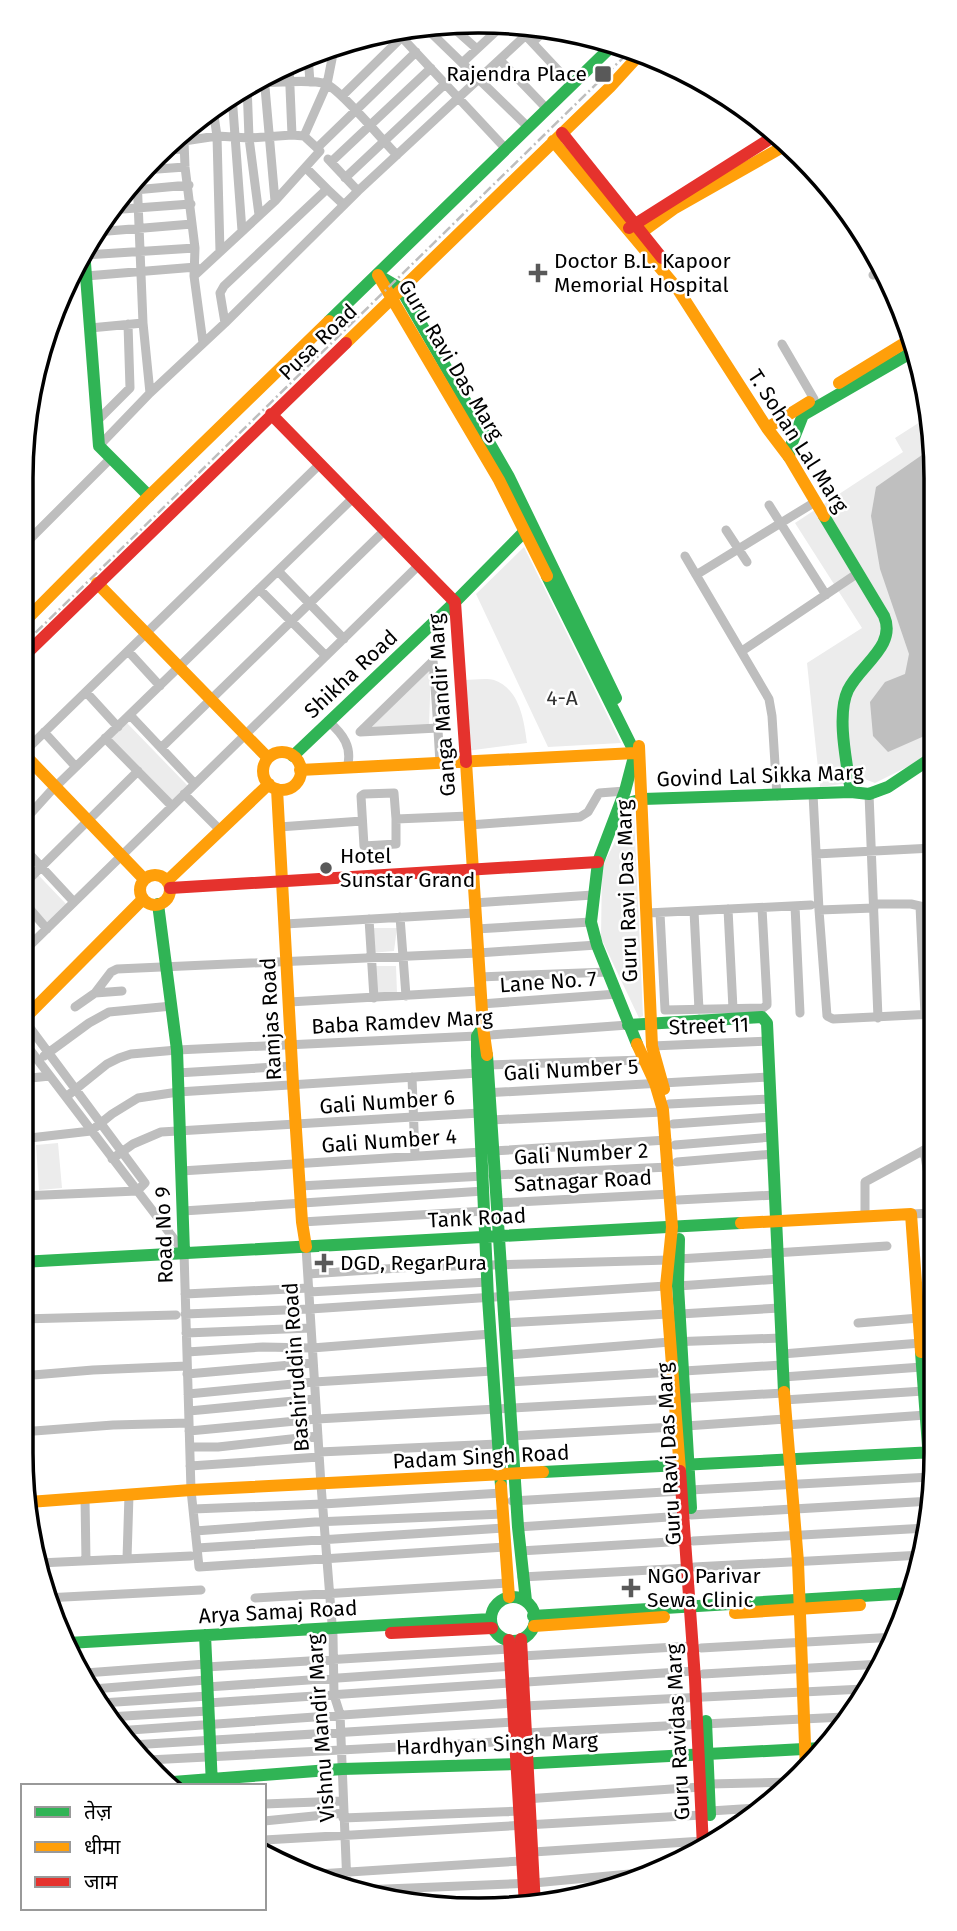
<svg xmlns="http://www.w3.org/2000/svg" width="957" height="1931" font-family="'Fira Sans','Noto Sans Devanagari',sans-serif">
<rect width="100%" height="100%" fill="#fff"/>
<path fill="#ececec" d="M931,415L933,754L875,783L862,778L842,784L820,787L807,663L862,628L795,523L903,452L895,438Z
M524,547L621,743L548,747L476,594Z
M431,667L429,726L369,728Z
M465,680C473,680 486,678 494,680C520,689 524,721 527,743L466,751Z
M125,721L188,786L166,807L104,741Z
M634,814L643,1016L639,1018L601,938L602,867L629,815Z
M22,858L67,905L45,926L22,901Z
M370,928H397L394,951L370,953Z
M371,966H396L397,993L370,996Z
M58,1143L62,1188L39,1190L36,1145Z"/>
<path fill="#bfbfbf" d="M932,448L933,730L929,734L888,752L873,736L870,702L885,682L905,674L909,654L880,569L871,516L876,487Z"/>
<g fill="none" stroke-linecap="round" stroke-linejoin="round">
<path stroke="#bebebe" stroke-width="9" d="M483,23L493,34
M514,23L572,85
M449,24L477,49
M423,25L528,127
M395,30L505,148
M533,42L547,28
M308,56L310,82
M500,60L547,109
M462,63L506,22
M289,64L292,135
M264,76L275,201
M249,83C268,84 310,78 326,84C341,90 383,141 397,155
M247,84L249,138L259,215
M232,95L242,231
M342,96L402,37
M213,109L217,136L220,252
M184,130V141L217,136L249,138L292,135L304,136L317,148L416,52
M304,136L327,84L335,44
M163,150L184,149
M328,159L358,191
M331,162L431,68
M306,168L327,189
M144,170L185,167
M137,177L143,323L150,393
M345,178L445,84
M124,191L189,185
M109,210L191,204
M96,232L192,224
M195,248L194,276L203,343
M85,255L195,248L185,167L184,141
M873,275L882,270
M86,276L196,267
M194,276L275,201L320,151
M225,323L220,293L224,286L327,189L344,205
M90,328L143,323
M782,344L814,399
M97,421L130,388L128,324
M99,446L150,393L225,323L358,191L526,35
M769,505L826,595
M726,530L747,562
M22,547L110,459
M685,556L769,699L772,716L777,796
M278,571L344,639
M696,575L815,502
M259,589L326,656
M128,651L160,686
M742,651L858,573
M86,692L118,727
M130,715L195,784
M328,721C343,734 353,747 347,768
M438,728L360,732L433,661C436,695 438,729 440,763
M44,732L76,767
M105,738L172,806
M161,748L385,530
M22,754L320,464
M184,794L220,830
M813,794L819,910L827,1016L833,1019L934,1014
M869,794L878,1018
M396,819V844L364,846L361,796L364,794L394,793L396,819L469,816
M22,823L50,792L353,498
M469,825L580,817L588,812L599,793L625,791
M279,827L362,821
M22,846L74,902
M816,854L933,848
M22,886L138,771
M22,900L47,929
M474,903L593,895
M874,904H911L933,909
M795,906L800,1013
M920,906L925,1015
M728,909L733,1009
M819,910L874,908
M694,911L699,1010
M647,913L811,905
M660,913L665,1010L763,1008L767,1005V1001L762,908
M400,917L406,996
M369,919L374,998
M285,924L475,913
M476,929L591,922
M21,954L419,565
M479,977L608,972
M95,993L122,991
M289,1002L480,991
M481,1004L617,994
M75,1007L95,993L111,972L117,969L478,953L597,945
M22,1017L145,1183L137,1191
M21,1038L184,1252L191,1490L199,1567L505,1547
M652,1046L767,1041
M44,1056L89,1023L109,1012L172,1006
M488,1065L644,1060
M177,1073L292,1066
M412,1077L415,1156
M21,1079L50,1076
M484,1093L769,1077
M66,1097L107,1064L119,1058L131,1054L177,1050L477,1036L628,1025
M669,1104L770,1099
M491,1120L663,1112
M673,1124L771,1117
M21,1139L91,1131L112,1114L138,1098L178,1092L478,1073
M675,1145L772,1137
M924,1150L934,1211
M493,1151L667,1140
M112,1159L133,1144L161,1132L480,1113
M677,1162L773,1154
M181,1171L482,1152
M495,1175L669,1167
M300,1186L484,1176
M21,1196L137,1191
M678,1200L775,1195
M497,1203L670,1194
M183,1211L484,1191
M911,1214L934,1213
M865,1217V1182L924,1150L934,1148
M302,1222L485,1211
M306,1247L321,1485L333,1636L334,1695L340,1714L347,1885
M678,1259L887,1246
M308,1274L415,1267L669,1260
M678,1286L779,1279
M309,1292L488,1282
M185,1294L309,1288
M185,1314L310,1309L666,1286
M680,1314L780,1308
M21,1319L176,1315
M505,1323L668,1314
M858,1323L919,1318
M186,1333L311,1328
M187,1352L263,1347L312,1348L491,1334
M782,1354L921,1343
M507,1355L670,1342L781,1338
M684,1371L782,1365
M187,1374L313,1363
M21,1376L93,1370L187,1366
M783,1377L922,1367
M509,1382L672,1372
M188,1394L314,1382L493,1371
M784,1400L924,1391
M189,1411L315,1399
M786,1425L926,1415
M686,1426L785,1419
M189,1431L317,1419L784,1393
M21,1432L113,1425L189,1423
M512,1436L674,1427
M190,1447H218L318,1436
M319,1452L498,1444
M190,1466L319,1457
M690,1490L931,1477
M85,1498L86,1561
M512,1501L682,1491
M193,1509L323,1504L502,1493
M691,1515L932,1501
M518,1527L684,1516
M195,1531L315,1522L503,1514
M693,1541L927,1528
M197,1548L504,1528
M520,1551L686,1541
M127,1559L129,1495
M39,1563L191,1556
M694,1567L923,1555
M522,1577L688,1568
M45,1598L201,1590
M255,1598L508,1583
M701,1648L896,1637
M522,1656L693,1646
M206,1667L510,1649
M85,1673L206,1664
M703,1674L882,1664
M207,1687L512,1666
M93,1689L206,1680
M101,1703L208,1696
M208,1703L694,1671
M524,1706L864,1689
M108,1717L208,1711
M116,1731L514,1703
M525,1733L844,1717
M131,1745L515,1722
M148,1760L516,1741
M709,1784L794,1782
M525,1799L701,1787
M264,1804L343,1801
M710,1811L757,1808
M343,1818L520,1811
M264,1821L344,1813
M710,1836H718
M264,1840L702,1815
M533,1852L703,1841
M318,1874L521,1861
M361,1890L534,1883L651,1872
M469,1904L525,1901L529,1903"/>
<path stroke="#30b455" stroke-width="12" d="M84,250L99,446L149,496
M381,277L401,289L509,477L616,698
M329,321L615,43
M789,457L790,448L803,415L914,351
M824,516L884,616C897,646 860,665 848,690C836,715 847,764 851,792
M547,576L635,753L625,791L598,862L591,922L597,945L637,1044
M293,756L455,602L525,531
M621,805L643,799L851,792L869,794L888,787L933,757
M158,904L177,1050L184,1252
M628,1025L762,1017L767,1023L784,1392
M483,1027L477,1036V1056L488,1298L501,1486
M487,1055L518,1527L526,1601
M679,1239L678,1286L691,1508
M21,1262L741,1223
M921,1352L932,1500
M543,1472L935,1452
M491 1619a22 22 0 1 1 44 0a22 22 0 1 1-44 0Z
M533,1616L912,1593
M205,1635L212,1785
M68,1643L491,1619
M706,1721L710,1815
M173,1782L342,1769L518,1764L822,1748"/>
<path stroke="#ff9f0a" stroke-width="12" d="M553,141L677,288L767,428L789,457L824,516
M638,235L675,208L786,145
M378,275L499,480L547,576
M346,343L610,87L641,53
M839,383L911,339
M767,428L809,402
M97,583L268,758
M22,624L149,496L329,321
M639,746L652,1046L664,1089
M22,752L144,879
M263 771a19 19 0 1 1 38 0a19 19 0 1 1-38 0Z
M466,762L483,1027L487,1055
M300,770L635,753
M277,789L293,1084L302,1222L306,1247
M140 890a15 15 0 1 1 30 0a15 15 0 1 1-30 0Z
M167,881L269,784
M21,1022L143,899
M637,1044L655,1083L663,1110L672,1227L666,1286L680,1471
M741,1223L911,1214L921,1352
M784,1392L798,1562L806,1771
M501,1486L509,1597
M29,1502L191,1490L543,1472
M735,1613L860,1605
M534,1626L664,1617"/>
<path stroke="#e5322d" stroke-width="12" d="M562,133L662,258
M629,228L776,135
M271,414L455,602L466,762
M22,658L346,343
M170,888L598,862
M680,1471L695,1679L703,1847
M391,1633L492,1628
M521,1639L535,1906
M509,1640L525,1906"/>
<path stroke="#bebebe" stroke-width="2.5" stroke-dasharray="10 3.5 2 3.5" stroke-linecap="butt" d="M22,646L631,50"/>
</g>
<g fill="#595959" stroke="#fff" stroke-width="2.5">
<rect x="594" y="65" width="18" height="18" rx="3.5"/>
<path d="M534.5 262.5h7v7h7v7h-7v7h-7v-7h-7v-7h7z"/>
<circle cx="326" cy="868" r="7"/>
<path d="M320.5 1252.5h7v7h7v7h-7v7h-7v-7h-7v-7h7z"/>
<path d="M627.5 1577.5h7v7h7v7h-7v7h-7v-7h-7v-7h7z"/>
</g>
<g text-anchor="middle" stroke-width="5" stroke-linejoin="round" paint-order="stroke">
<g font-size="21" fill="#000" stroke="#fff" text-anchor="start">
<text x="587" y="81" text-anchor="end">Rajendra Place</text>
<text x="554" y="268">Doctor B.L. Kapoor<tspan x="554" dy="24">Memorial Hospital</tspan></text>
<text x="340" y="863">Hotel<tspan x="340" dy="24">Sunstar Grand</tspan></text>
<text x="340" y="1270">DGD, RegarPura</text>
<text x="647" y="1583">NGO Parivar<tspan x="647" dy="24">Sewa Clinic</tspan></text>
</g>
<g font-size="21" fill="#000" stroke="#fff">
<text transform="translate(318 342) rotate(-44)" y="7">Pusa Road</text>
<text transform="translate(451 360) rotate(59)" y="7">Guru Ravi Das Marg</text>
<text transform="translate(798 441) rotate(57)" y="7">T. Sohan Lal Marg</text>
<text transform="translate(351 674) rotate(-43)" y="7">Shikha Road</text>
<text transform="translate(442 705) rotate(-94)" y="7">Ganga Mandir Marg</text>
<text transform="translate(760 776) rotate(-2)" y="7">Govind Lal Sikka Marg</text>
<text transform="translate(627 891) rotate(-92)" y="7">Guru Ravi Das Marg</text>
<text transform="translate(548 982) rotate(-4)" y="7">Lane No. 7</text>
<text transform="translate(271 1019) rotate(-93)" y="7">Ramjas Road</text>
<text transform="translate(402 1022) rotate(-3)" y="7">Baba Ramdev Marg</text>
<text transform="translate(709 1026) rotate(-2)" y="7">Street 11</text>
<text transform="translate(571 1070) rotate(-3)" y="7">Gali Number 5</text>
<text transform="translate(387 1102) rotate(-4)" y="7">Gali Number 6</text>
<text transform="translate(389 1141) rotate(-4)" y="7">Gali Number 4</text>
<text transform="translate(581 1154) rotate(-3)" y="7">Gali Number 2</text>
<text transform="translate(583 1181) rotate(-3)" y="7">Satnagar Road</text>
<text transform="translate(477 1218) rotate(-3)" y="7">Tank Road</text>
<text transform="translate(164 1235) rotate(-92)" y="7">Road No 9</text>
<text transform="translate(296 1367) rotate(-94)" y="7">Bashiruddin Road</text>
<text transform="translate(669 1454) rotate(-93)" y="7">Guru Ravi Das Marg</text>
<text transform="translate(481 1457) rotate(-3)" y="7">Padam Singh Road</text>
<text transform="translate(278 1612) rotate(-3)" y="7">Arya Samaj Road</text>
<text transform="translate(321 1728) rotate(-94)" y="7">Vishnu Mandir Marg</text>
<text transform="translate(678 1732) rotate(-93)" y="7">Guru Ravidas Marg</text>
<text transform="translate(497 1744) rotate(-2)" y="7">Hardhyan Singh Marg</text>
</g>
<g font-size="21" fill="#333" stroke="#fff">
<text x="562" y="705">4-A</text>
</g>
</g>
<path d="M0 0H957V1931H0ZM478 33H479A445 445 0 0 1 924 478V1453A445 445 0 0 1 479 1898H478A445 445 0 0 1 33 1453V478A445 445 0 0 1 478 33Z" fill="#fff" fill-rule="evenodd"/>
<path fill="none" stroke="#000" stroke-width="3.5" d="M478 33H479A445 445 0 0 1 924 478V1453A445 445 0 0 1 479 1898H478A445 445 0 0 1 33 1453V478A445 445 0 0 1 478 33Z"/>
<rect x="21" y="1784" width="245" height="126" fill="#ffffff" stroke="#999999" stroke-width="2"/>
<rect x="35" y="1807" width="35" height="10" fill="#30b455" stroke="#999999" stroke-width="2"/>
<text x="84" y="1819" font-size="21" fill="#000000">तेज़</text>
<rect x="35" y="1842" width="35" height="10" fill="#ff9f0a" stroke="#999999" stroke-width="2"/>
<text x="84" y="1854" font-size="21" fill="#000000">धीमा</text>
<rect x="35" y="1877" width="35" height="10" fill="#e5322d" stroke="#999999" stroke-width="2"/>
<text x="84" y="1889" font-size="21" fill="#000000">जाम</text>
</svg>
